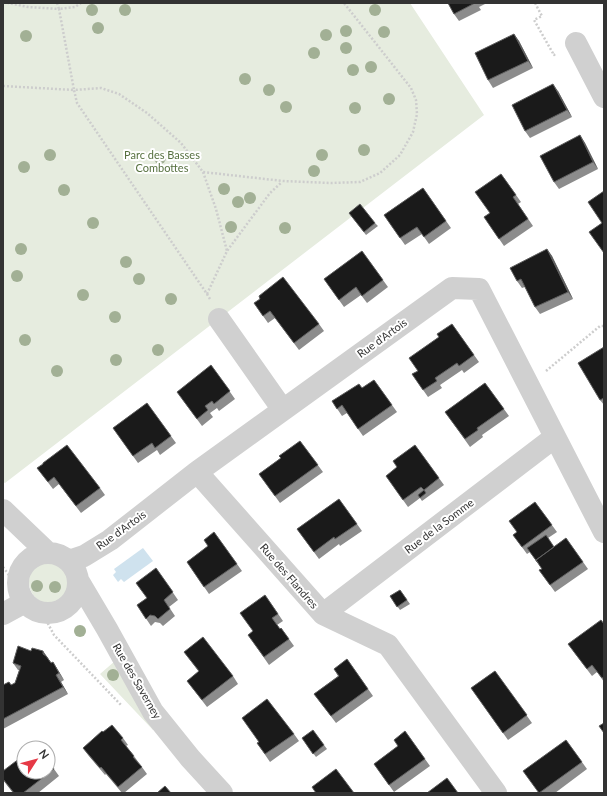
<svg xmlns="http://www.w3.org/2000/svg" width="607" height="796" font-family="Lato,sans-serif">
<rect width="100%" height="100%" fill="#fff"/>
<path fill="#e6ecdf" d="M3,3H410L484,115L5,483L3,482Z
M29 582a22 22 0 1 1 44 0a22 22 0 1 1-44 0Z
M115,661L156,726L153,730L100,674Z"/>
<path fill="#cfe2ee" d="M143,548L153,561L124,582L121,579L118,582L113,575L116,572L114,569Z"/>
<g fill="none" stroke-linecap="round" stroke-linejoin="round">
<path stroke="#cdcdcd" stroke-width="2.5" stroke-dasharray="2 2" stroke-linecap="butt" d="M57,3L59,9L75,7L81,3
M535,3L542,16L534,20L554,55L555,54
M3,86L74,90L59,9L28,7L8,3
M203,172L216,209L227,251
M207,294L227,251L270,193L282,182
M210,299L207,294L77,103L74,90L101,88L119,94L147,113L181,143L203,172L283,181L331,183L360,182L380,173L400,155L413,132L417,114L416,100L411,88L344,3
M546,371L600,326H604
M3,567L14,582
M44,616L54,635L121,705"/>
<path stroke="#d0d0d0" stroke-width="22" d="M576,43L604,97
M219,319L283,410
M197,472L323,614L388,645L496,793
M3,510L48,553
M18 583a30 30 0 1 1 60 0a30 30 0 1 1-60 0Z
M69,561L84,556L110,540L197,472L452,288L479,289L604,532
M78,580L107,629L153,712L190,758L222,793
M3,614L25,602
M323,614L555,437"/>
</g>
<g fill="#a2b095">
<circle cx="92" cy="10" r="6"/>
<circle cx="125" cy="10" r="6"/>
<circle cx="375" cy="10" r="6"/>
<circle cx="98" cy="28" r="6"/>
<circle cx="346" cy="31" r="6"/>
<circle cx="384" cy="32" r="6"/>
<circle cx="326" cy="35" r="6"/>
<circle cx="26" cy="36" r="6"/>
<circle cx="346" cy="48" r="6"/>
<circle cx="314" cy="53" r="6"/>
<circle cx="371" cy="67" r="6"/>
<circle cx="353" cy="70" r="6"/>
<circle cx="245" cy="79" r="6"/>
<circle cx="269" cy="90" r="6"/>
<circle cx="389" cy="99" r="6"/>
<circle cx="286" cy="107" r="6"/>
<circle cx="355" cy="108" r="6"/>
<circle cx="364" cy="150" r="6"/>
<circle cx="50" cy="155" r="6"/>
<circle cx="322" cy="155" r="6"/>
<circle cx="160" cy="158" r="6"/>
<circle cx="24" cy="167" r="6"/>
<circle cx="314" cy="171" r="6"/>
<circle cx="224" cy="189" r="6"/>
<circle cx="64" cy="190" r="6"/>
<circle cx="250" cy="198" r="6"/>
<circle cx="238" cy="202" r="6"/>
<circle cx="93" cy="223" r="6"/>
<circle cx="231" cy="227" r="6"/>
<circle cx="285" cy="228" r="6"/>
<circle cx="21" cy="249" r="6"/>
<circle cx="126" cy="262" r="6"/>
<circle cx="17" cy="276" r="6"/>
<circle cx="139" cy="279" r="6"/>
<circle cx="83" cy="295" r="6"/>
<circle cx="171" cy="299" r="6"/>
<circle cx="115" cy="317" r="6"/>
<circle cx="25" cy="340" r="6"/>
<circle cx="158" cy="350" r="6"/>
<circle cx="116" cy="360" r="6"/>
<circle cx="57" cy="371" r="6"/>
<circle cx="37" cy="586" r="6"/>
<circle cx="55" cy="587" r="6"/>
<circle cx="80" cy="631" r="6"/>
<circle cx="113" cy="675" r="6"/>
</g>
<path fill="#8c8c8c" d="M448,3H487L479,7L481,10L459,21L454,14Z
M514,34L519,41L533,68L493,88L488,80Z
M558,91L572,117L530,138L525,131Z
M580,135L585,143L598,169L559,189L554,182Z
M501,174L521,202L518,204L533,226L504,246L484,217L490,213Z
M423,188L451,228L429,244L422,234L405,245L384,215Z
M349,213L375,223L378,226L366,235Z
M547,249L552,256L573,299L540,314L535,307L525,287L522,288L517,281Z
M362,251L388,287L367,303L361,295L344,307L324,279Z
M254,303L319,324L324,331L299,350L275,318L268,323Z
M452,324L479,362L464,373L462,370L440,385L442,388L428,397L412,374L418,371L439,337Z
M604,347V405L600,400Z
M211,365L235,399L219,411L217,408L210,413L213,417L202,426L182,399Z
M374,380L397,412L363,436L347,413L342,416L332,401L362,388Z
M485,383L509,416L482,435L483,437L470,447L445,412Z
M147,403L176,443L160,455L157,450L138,463L113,428Z
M300,441L323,472L280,503L259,474L281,458Z
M415,445L444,485L422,501L420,498L408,507L386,476L397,468Z
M37,468L100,488L105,495L81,513L59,484L53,489Z
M339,499L362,531L340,546L339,544L319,559L297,529Z
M535,502L557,532L548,538L554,547L566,538L588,569L555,592L539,570L542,569L530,552L527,554L513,535L517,532Z
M214,532L242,571L209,594L187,562L208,546Z
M156,568L178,600L169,607L175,616L163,626L160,623L155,622L151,626L137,605L147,598Z
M400,590L410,604L400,610L390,596Z
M265,595L283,621L277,625L280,629L281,628L294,646L269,665L253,642V632Z
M604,624V682L597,672L592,676L573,651Z
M31,651H43L51,663L53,662L64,680L61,682L68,694L3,729V685L9,682L11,685L15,683L19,670H18L13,663Z
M184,652L233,676L238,684L207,707L187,681L199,672Z
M347,659L373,696L336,723L314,694L338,676L334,669Z
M495,671L532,723L508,740L471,688Z
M405,731L430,766L394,792L374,764L398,746Z
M103,732L123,738L128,745L126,746L134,756L139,763L147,774L124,793H122L106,774L105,775L88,755L83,748Z
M294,734L299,741L270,762L257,743Z
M302,738L324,745L327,749L316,757Z
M566,740L587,769L555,793H539Z
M54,769L59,776L38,793H13L3,780Z"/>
<path fill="#5f5f5f" d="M514,34L519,41L533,68L528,61Z
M553,84L558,91L572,117L567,110Z
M580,135L585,143L598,169L593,162Z
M547,249L552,256L573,299L568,292Z
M43,651L48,658L56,670L43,654Z
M53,662L58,670L64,680L59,673Z
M56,675L61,682L68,694L63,687Z"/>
<path fill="#1a1a1a" stroke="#5f5f5f" d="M448,3H475L454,14Z
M514,34L528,61L488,80L475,53Z
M553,84L567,110L525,131L512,105Z
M580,135L593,162L554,182L540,156Z
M501,174L516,195L513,197L528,219L499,239L484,217L490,213L475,192Z
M423,188L446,221L424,237L417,227L400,238L384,215Z
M604,191V253L589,232L602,223L588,202Z
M360,204L375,223L364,232L349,213Z
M547,249L568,292L535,307L521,279L517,281L510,268Z
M362,251L383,280L362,296L356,287L339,300L324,279Z
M283,277L319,324L294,343L270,311L263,316L254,303L260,299L259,296Z
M452,324L474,355L459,366L457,363L435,378L437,381L423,390L412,374L418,371L409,358L439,337L437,334Z
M604,347V398L600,400L578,363Z
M211,365L230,391L214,404L212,401L205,406L208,410L197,419L177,392Z
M374,380L392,405L358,429L342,405L337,409L332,401L359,384L362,388Z
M485,383L504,409L477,428L478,430L465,439L445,412Z
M147,403L171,436L155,448L152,443L133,456L113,428Z
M300,441L318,465L275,496L259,474L281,458L279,456Z
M67,445L100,488L76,506L54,477L48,482L37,468L43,464V463Z
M415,445L439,478L424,490L421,487L403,500L386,476L397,467L393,461Z
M424,490L426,493L420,498L418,495Z
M339,499L357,524L335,539L334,537L314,552L297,529Z
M535,502L552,525L522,547L513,535L517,532L509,521Z
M214,532L237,564L204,587L187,562L208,546L204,540Z
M546,535L554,547L536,560L538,563L527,548Z
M566,538L583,562L550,585L539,570L542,569L536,560Z
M156,568L173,592L164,600L170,609L158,619L155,616L150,615L146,619L137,605L147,598L136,583Z
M400,590L407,600L397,607L390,596Z
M265,595L278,614L272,618L280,629L281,628L289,639L264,657L248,635L253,631L240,613Z
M601,620L604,624V677L602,678L592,665L587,669L568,644Z
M203,637L233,676L202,700L187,681L199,671L184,652Z
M18,646L31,651L32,648L43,651V654L46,656L51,663L53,662L59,673L56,675L63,687L3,719V685L9,682L11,685L15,683L21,666L13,663Z
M347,659L368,689L331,716L314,694L339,676L334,669Z
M495,671L527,715L503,733L471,688Z
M267,699L294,734L265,754L257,743L259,742L242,718Z
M604,723V733L599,726Z
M112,725L123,738L121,740L134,756L133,757L142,767L118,787L101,767L100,768L83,748L102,731L103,732Z
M313,730L324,745L313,754L302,738Z
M405,731L425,759L389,785L374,764L398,746L394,740Z
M566,740L582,762L539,793L523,771Z
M36,746L38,748H33Z
M24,755V772H48V761L54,769L23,793H14L3,779V771Z
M336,769L354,793H316L312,787Z
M447,778L458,793H427Z
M165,786L171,793H157Z"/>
<g text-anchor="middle" stroke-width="4" stroke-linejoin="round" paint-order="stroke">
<g font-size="11" fill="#56703f" stroke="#fff">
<text x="162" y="159">Parc des Basses<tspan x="162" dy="13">Combottes</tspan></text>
</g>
<g font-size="11" fill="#333" stroke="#fff">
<text transform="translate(382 338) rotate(-36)" y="4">Rue d'Artois</text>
<text transform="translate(439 526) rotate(-37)" y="4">Rue de la Somme</text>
<text transform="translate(121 530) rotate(-36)" y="4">Rue d'Artois</text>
<text transform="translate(289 576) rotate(49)" y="4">Rue des Flandres</text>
<text transform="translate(137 681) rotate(60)" y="4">Rue des Saverney</text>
</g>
</g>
<rect width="607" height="796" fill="none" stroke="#333333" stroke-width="8"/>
<g transform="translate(36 760) rotate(54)"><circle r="19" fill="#ffffff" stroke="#adadad"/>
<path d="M0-3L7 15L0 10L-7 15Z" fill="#e63946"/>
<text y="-6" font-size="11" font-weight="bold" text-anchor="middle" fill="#333333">N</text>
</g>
</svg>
